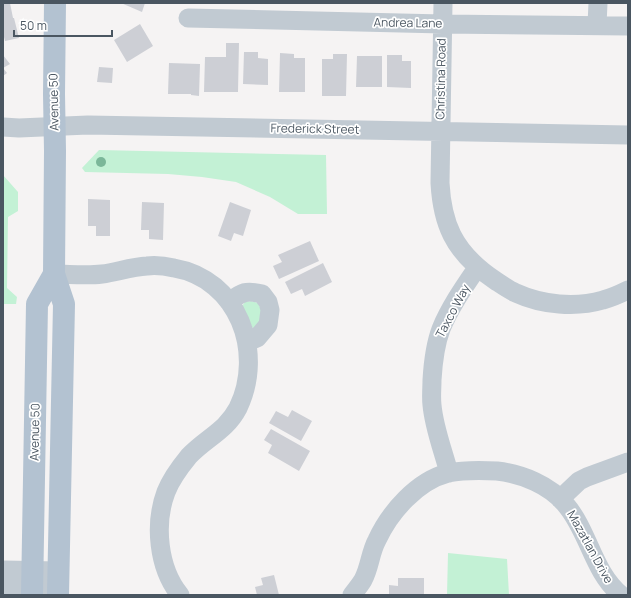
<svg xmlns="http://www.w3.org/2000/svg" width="631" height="598" font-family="Manrope,sans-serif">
<rect width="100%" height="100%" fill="#f5f3f3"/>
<path fill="#c3f1d5" d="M99,150L326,155L327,214H298L270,197L236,182L202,177L168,174L85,172L82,168Z
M3,175L18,192V211L8,217L7,288L17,297L16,304H3Z
M251,301L258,303L264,316L253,329L242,306L245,302Z
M448,553L507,559L509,595H447Z"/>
<path fill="#cdcfd5" d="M3,3H10L13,18H14L19,38L5,41L3,33Z
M121,3H145L142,12Z
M140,24L153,46L127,62L114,40Z
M226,43H239L238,92H204L205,57H226Z
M244,52H258V58L268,59V85L243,84Z
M280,53L294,54V58H305V92H279Z
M333,54H347L346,96H322V59H333Z
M3,55L10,64L3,68L7,73L3,76Z
M387,55H402V61H411V88L387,87Z
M357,56H382V87H356Z
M169,63L200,64L199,96L191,95V94H168Z
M99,67L113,68L112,83L97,82Z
M88,199L110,200V236H96V226H88Z
M142,202L164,203L163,240L149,239V230H141Z
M230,202L251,210L243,236L234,233L231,241L218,236Z
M310,241L319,261L279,279L273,266L282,262L278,255Z
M323,263L332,282L305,296L302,289L291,294L285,282Z
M292,410L312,421L301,441L269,423L276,411L288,417Z
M271,429L310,451L299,471L268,453L272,445L264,440Z
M274,575L279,595H257L255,587L263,585L261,578Z
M398,578H424V595H389V585L398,586Z"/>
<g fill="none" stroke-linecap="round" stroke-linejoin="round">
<path stroke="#c1cad2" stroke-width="19" d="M443,3L440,183C441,201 444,219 452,235C462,255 478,269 496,281C502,285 509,290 516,293C542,305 576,308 603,300C611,298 620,294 628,290
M188,18L443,24L628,26
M597,25L598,3
M3,127L19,128L88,125L628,135
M54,274C69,274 86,276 102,274C117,272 131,267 147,266C156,265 165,266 174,268C238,279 265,352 238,408C226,431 206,438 189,456C180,467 171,479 166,492C154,524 158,568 180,595
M229,302C242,292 246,290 262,294L268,302L270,310L268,325L257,338L247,342
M449,473C443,450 434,428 432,405C431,397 432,388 432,380C433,363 435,345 441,329C450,307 464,287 477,268
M560,499L579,481L587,477L628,462
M3,570L59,571
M3,587H58
M352,595C356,590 360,585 363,580C370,567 370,553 377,540C390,512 417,481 448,473C463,470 481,470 497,471C522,474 550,485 566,505C589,532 593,572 621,595"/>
<path stroke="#b3c2d1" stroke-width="22" d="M55,3L54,94L55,151L54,274L64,304L58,595
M32,595L37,304L54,274"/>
</g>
<circle fill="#7bb799" cx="101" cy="162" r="5"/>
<g text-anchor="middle" stroke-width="3.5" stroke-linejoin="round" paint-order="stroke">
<g font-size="12" fill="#4a5661" stroke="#fff">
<text transform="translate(408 23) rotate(1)" y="4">Andrea Lane</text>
<text transform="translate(441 79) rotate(-89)" y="4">Christina Road</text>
<text transform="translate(54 102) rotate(-91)" y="4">Avenue 50</text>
<text transform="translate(315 129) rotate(1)" y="4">Frederick Street</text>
<text transform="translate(453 311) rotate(-62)" y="4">Taxco Way</text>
<text transform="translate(35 432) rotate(-89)" y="4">Avenue 50</text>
<text transform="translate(590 547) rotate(61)" y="4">Mazatlan Drive</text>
</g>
</g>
<rect width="631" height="598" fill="none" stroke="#4a5661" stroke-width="8"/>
<path d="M14 30v6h98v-6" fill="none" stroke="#4a5661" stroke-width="2"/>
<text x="20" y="30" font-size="12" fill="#4a5661" stroke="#ffffff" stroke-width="3" paint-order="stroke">50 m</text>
</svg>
